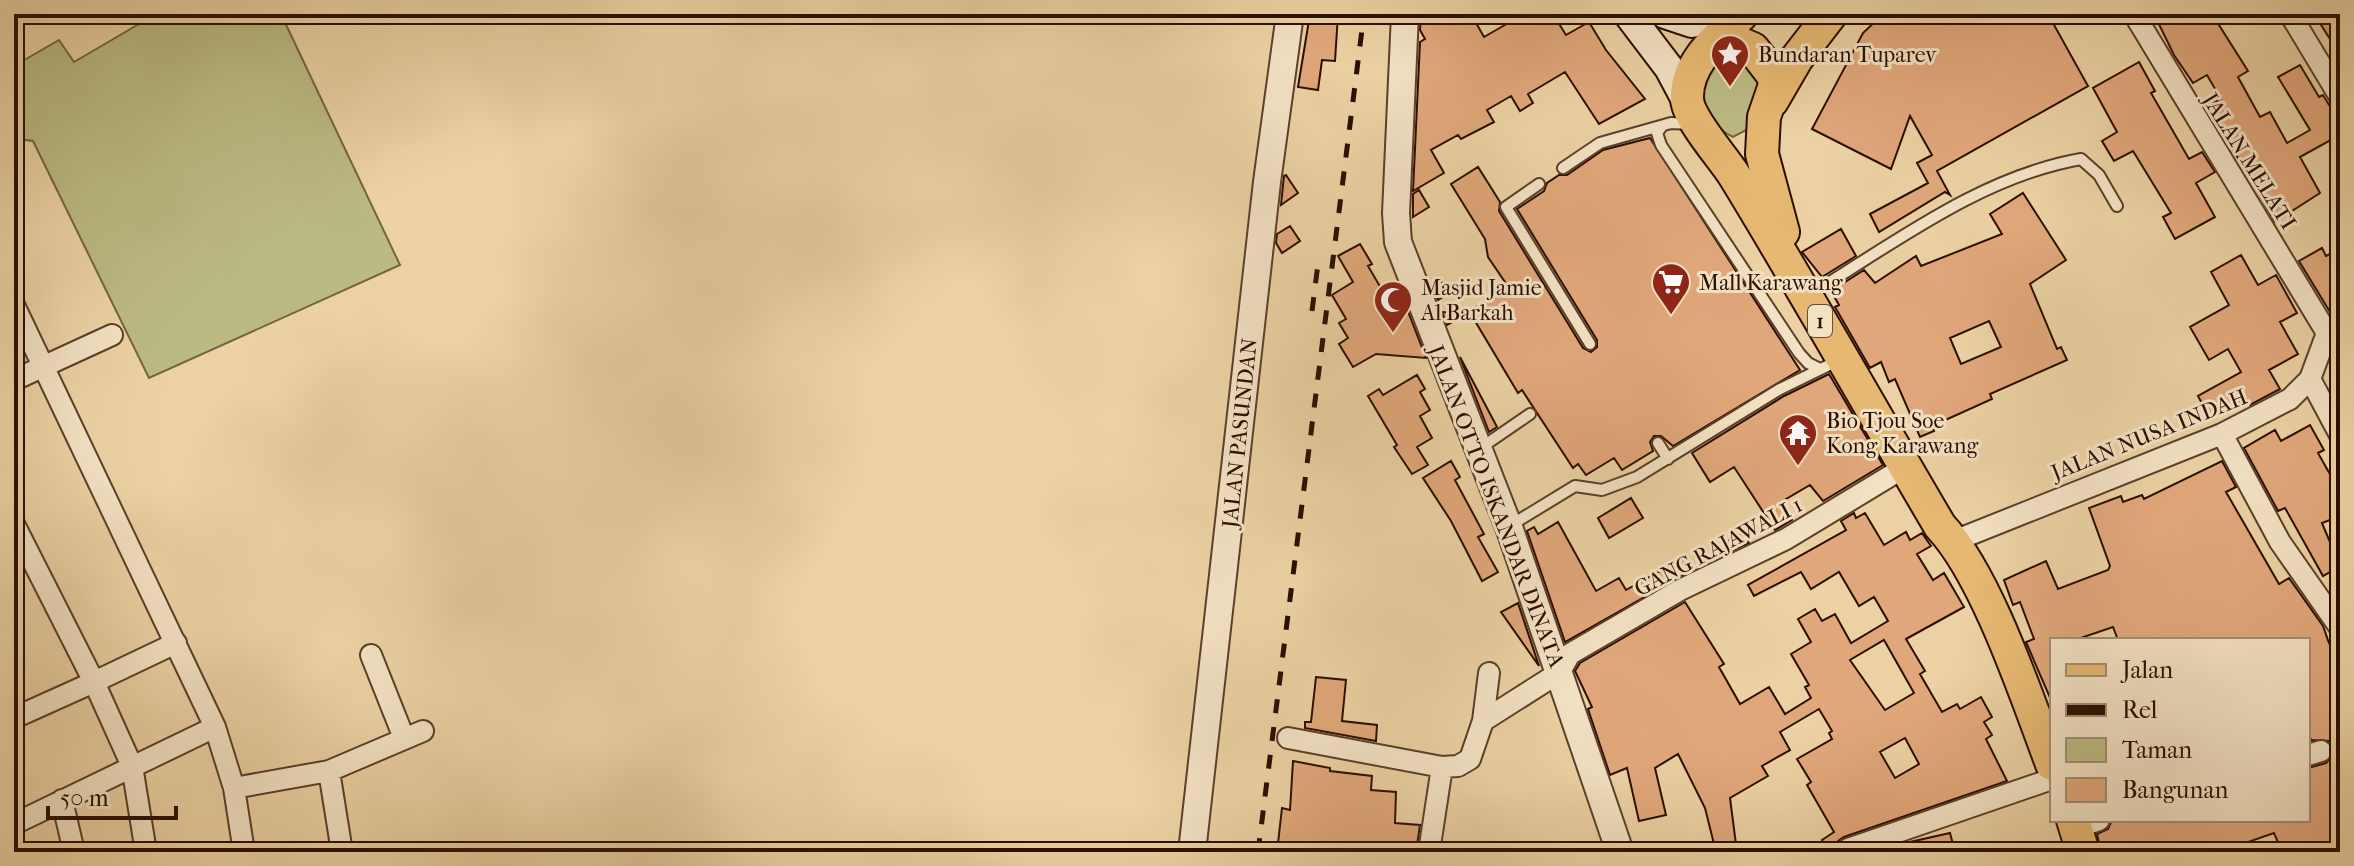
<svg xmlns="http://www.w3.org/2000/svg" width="2354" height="866" font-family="'IM FELL French Canon',serif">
<rect width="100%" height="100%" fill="#ebd1a3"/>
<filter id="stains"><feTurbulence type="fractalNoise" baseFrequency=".0025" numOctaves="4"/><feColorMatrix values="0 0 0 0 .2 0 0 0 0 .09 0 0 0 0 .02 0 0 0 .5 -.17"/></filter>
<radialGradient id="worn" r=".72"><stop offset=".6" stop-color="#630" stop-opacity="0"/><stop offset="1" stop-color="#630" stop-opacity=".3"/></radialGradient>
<path fill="#bbba83" stroke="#736442" stroke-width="2" d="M139,14H281L400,265L149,378L33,141L19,139L14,132V66L59,40L74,62L144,21Z
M1726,61L1747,64L1761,80L1750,128L1733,137C1708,125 1704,107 1702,80L1716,64Z"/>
<path fill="#e0a77a" stroke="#2b0e01" stroke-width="2" fill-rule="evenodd" d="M1310,14H1338L1335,61L1322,60L1318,90L1298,87Z
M1421,14H1471L1484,37L1524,14H1553L1566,35L1589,22L1606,50L1645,99L1599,124L1565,72L1528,94L1533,103L1520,111L1511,96L1487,110L1494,122L1461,139L1458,135L1431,150L1444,173L1413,191L1420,42L1425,39L1420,30Z
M1883,14H2048L2088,86L1937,171L1950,195L1945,192L1879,232L1870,214L1928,183L1917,163L1932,155L1910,116L1891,169L1812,129L1863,33Z
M2154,14H2212L2248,71L2238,77L2260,117L2270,112L2287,143L2310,130L2278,77L2300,65L2319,97L2323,95L2340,123V135L2300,157L2320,193L2275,222L2208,106L2221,99L2207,75L2193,83L2174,55Z
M2327,14H2340V55L2318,20Z
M2139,62L2155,91L2151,93L2189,159L2202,152L2215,172L2196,183L2215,217L2175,239L2163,217L2171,213L2133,151L2114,161L2102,141L2117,132L2093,88Z
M1650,138L1800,370L1673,446L1661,436H1654L1650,442L1653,451L1622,470L1614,458L1586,475L1578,464L1573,468L1522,390L1518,393L1469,311L1509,288L1488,257L1485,239L1451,184L1478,167L1500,202L1499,211L1583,348L1591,352L1597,347V340L1517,209L1544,191L1547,183L1559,175H1567L1603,150Z
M1286,175L1298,193L1281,205L1284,176Z
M1419,190L1429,207L1413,217V194Z
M2023,193L2066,260L2030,284L2057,349L2061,347L2067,360L1990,394L1992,399L1932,426L1934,431L1920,437L1895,379L1889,382L1881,362L1870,368L1835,307L1839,305L1831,291L1864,270L1875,283L1916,256L1921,266L2002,234L1990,214ZM1989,321L2001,347L1961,364L1950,338Z
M1290,226L1300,241L1282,253L1276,243L1277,234Z
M1841,229L1856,256L1822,277L1802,252Z
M1360,244L1372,264L1368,266L1392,307L1407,309L1426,358L1376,354L1353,367L1339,344L1348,338L1339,323L1346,319L1332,295L1353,282L1338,256Z
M2322,248L2326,256L2340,248V307L2330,312L2299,261Z
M2241,255L2258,285L2276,275L2297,313L2280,322L2298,354L2269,370L2280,389L2250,405L2246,398L2210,419L2198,396L2241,372L2228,349L2209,360L2190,327L2229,305L2211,272Z
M1442,282L1449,293L1438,300L1433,287Z
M1442,312L1466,314L1447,325Z
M1460,357L1497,427L1489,432Z
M1829,374L1883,465L1823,501L1810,485L1781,502L1792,520L1775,530L1734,467L1710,482L1692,453L1784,396Z
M1417,375L1425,389L1420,392L1430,410L1420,416L1432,438L1417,447L1428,465L1412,474L1394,447L1397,445L1368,396L1379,389L1383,395Z
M2310,425L2324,450L2318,453L2340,492V516L2322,523L2340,566L2323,576L2285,508L2278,511L2244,448L2275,430L2281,441Z
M1451,461L1460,477L1455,480L1484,534L1478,537L1498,572L1482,581L1451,521L1423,478Z
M2222,461L2236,487L2226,492L2279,584L2289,578L2323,626L2329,643L2340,641V841L2316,852H2282L2274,833L2242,844L2245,852H2101L2097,834L2108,829L2112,820H2308V768L2326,763L2333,755L2329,741L2311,740L2308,732V640H2118L2113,627L2075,640H2052L2051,700L2026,642L2034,639L2020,602L2013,605L2004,580L2046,561L2058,589L2108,570L2110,566L2089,508L2121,496L2123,502L2142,495L2144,499Z
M1631,498L1643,518L1609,538L1598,518Z
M1854,513L1856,518L1865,513L1884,545L1906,532L1910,540L1922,533L1931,546L1917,554L1933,580L1944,573L1964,607L1906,639L1925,671L1920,674L1942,712L1957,704L1960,709L1981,697L1992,717L1984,722L1992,735L1986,739L2007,781L1844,837L1838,841L1836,852H1829L1822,840L1834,832L1807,785L1811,782L1797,759L1832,739L1829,733L1832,731L1819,709L1780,732L1790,750L1762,766L1768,776L1730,798L1737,852H1716L1705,808L1678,754L1655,768L1666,815L1639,821L1627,768L1610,775L1588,709L1592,707L1575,671L1580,663L1685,602L1724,664L1719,667L1740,704L1769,687L1785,714L1811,698L1805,687L1809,685L1791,654L1811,642L1798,619L1815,609L1822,621L1835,614L1851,643L1888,621L1874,597L1859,606L1839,572L1811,589L1801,572L1754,596L1748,585L1846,530L1841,521ZM1884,640L1914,693L1885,710L1850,660ZM1905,738L1919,764L1895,778L1880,752Z
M1558,522L1596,591L1619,578L1626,590L1685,557L1692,570L1565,642L1527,531L1534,527L1538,534Z
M1743,533L1749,543L1731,551L1726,542Z
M1518,603L1539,666L1501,612Z
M1316,677L1346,680L1342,721L1377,725L1376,741L1305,728V722H1311Z
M1293,761L1330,768V771L1372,776L1371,790L1396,792L1395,823L1420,825L1416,852H1277L1282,808L1290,810Z
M1950,833L1955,852H1893L1892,848L1901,844Z"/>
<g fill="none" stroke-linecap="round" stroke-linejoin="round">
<defs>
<path id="service" d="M1662,126L1657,133L1661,145L1799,353L1808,363L1820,369
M1563,168L1600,143L1671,123L1691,124
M1539,184L1506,207L1590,344
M1814,292C1897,241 1983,176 2081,159L2099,175L2117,206
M1658,443L1668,459
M1479,449L1530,414
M1511,525L1575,486L1602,490L1637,477L1780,389L1829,365"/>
<path id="minor" d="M2134,14L2327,333
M2290,14L2340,97
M14,305L215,727L234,788L244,852
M2310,379L2340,435
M14,380L112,335
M2222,434L2280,542L2340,628
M14,524L94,682L176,643
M1954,541L2222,434L2290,399L2310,379L2327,333
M371,655L404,738
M14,718L94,682L132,766L146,852
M1483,721L1489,673
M1288,738L1442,767L1458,766L1470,759L1483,721L1560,672L1570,654L1680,590L1786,539L1905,467
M2308,755L2321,751
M329,771L423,731
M234,788L329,771L342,852
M62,800L74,852
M14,824L215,727
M2076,828L2099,820
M1848,849L2052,779
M1429,852L1442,767"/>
<path id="tertiary" d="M1405,14L1396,213L1398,242L1510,530L1620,852
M1192,852L1267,182L1290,14"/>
<path id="secondary" d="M1628,14L1669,68L1686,100
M1665,14L1692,23L1730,14"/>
<path id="primary" d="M1742,14C1719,37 1686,62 1687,98C1687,118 1722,156 1734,175C1805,291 1871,409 1940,526C1987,576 2027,698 2052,764
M1715,41L1732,40L1753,49L1773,75L1775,85L1764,117L1762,154L1783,232
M1772,101L1797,58L1831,14
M2073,820L2083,852"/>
</defs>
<use href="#service" stroke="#5b3f2a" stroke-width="14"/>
<use href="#minor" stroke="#5b3f2a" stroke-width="24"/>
<use href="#tertiary" stroke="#5b3f2a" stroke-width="30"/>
<use href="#secondary" stroke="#2b0e01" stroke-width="32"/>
<use href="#primary" stroke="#2b0e01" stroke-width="36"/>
<use href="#service" stroke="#f2e1c3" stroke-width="10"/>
<use href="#minor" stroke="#f2e1c3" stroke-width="20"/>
<use href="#tertiary" stroke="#f2e1c3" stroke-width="26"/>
<use href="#secondary" stroke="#f2e1c3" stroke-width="28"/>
<use href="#primary" stroke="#e6b872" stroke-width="32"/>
<path stroke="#2b0e01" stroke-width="5" stroke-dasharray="14 14" stroke-linecap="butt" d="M1312,311L1319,256
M1258,852L1364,14"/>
</g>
<defs>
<symbol id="sight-pin" viewBox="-11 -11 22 30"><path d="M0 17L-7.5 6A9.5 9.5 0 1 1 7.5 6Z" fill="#8f2418" stroke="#f2e1c3"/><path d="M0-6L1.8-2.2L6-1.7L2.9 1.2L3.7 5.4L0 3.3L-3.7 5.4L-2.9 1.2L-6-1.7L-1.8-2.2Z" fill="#fff"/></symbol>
<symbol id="supermarket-pin" viewBox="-11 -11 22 30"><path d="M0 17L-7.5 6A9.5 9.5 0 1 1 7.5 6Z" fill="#8f2418" stroke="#f2e1c3"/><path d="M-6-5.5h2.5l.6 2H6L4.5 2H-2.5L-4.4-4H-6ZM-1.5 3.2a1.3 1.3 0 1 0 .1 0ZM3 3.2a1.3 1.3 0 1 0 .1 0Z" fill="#fff"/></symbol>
<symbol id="mosque-pin" viewBox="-11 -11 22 30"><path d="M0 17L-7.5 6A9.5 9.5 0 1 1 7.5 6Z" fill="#8f2418" stroke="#f2e1c3"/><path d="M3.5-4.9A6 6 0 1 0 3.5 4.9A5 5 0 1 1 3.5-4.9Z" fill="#fff"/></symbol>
<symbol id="temple-pin" viewBox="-11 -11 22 30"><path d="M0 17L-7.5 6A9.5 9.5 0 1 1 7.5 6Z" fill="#8f2418" stroke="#f2e1c3"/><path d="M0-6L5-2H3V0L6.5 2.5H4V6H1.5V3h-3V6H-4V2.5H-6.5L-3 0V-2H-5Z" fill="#fff"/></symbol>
</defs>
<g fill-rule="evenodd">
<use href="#sight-pin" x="1708" y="32" width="44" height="60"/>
<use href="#supermarket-pin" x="1649" y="260" width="44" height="60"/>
<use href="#mosque-pin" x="1371" y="278" width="44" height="60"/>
<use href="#temple-pin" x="1776" y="411" width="44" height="60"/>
</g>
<g text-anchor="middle" stroke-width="6" stroke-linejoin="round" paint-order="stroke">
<rect fill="#f2e1c3" stroke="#674d3b" stroke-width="2" x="1808" y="305" width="24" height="32" rx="6"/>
<g font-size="20" font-weight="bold" fill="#2b0e01">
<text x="1820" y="328">1</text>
</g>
<g font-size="22" fill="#2b0e01" stroke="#f2e1c3" text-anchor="start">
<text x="1758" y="62">Bundaran Tuparev</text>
<text x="1699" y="290">Mall Karawang</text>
<text x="1421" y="295">Masjid Jamie<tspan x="1421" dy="25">Al Barkah</tspan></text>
<text x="1826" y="428">Bio Tjou Soe<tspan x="1826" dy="25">Kong Karawang</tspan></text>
</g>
<g font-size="22" fill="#2b0e01" stroke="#f2e1c3">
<text transform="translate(2250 161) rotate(58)" y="8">JALAN MELATI</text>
<text transform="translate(1239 433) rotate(-84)" y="8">JALAN PASUNDAN</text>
<text transform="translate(2149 434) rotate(-22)" y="8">JALAN NUSA INDAH</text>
<text transform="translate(1497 506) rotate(69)" y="8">JALAN OTTO ISKANDAR DINATA</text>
<text transform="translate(1718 546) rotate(-28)" y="8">GANG RAJAWALI 1</text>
</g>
</g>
<rect width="2354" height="866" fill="none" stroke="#ebd1a3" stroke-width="48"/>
<rect x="16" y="16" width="2322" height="834" fill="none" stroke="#2b0e01" stroke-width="4"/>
<rect x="24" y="24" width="2306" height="818" fill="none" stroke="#2b0e01" stroke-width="2"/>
<rect x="2050" y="638" width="260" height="184" fill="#f2e1c3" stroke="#a28d75" stroke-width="2"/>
<rect x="2066" y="664" width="40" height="12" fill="#e6b872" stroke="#a28d75" stroke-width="2"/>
<text x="2122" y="678" font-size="24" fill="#2b0e01">Jalan</text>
<rect x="2066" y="704" width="40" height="12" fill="#2b0e01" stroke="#a28d75" stroke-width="2"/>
<text x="2122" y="718" font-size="24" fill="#2b0e01">Rel</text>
<rect x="2066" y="738" width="40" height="24" fill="#bbba83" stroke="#a28d75" stroke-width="2"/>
<text x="2122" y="758" font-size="24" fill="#2b0e01">Taman</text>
<rect x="2066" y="778" width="40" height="24" fill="#e0a77a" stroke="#a28d75" stroke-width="2"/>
<text x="2122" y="798" font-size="24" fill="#2b0e01">Bangunan</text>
<path d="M48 806v12h128v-12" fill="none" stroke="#2b0e01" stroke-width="4"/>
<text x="60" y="806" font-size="24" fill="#2b0e01" stroke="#f2e1c3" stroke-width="6" paint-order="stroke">50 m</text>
<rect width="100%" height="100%" filter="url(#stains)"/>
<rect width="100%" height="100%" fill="url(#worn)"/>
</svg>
